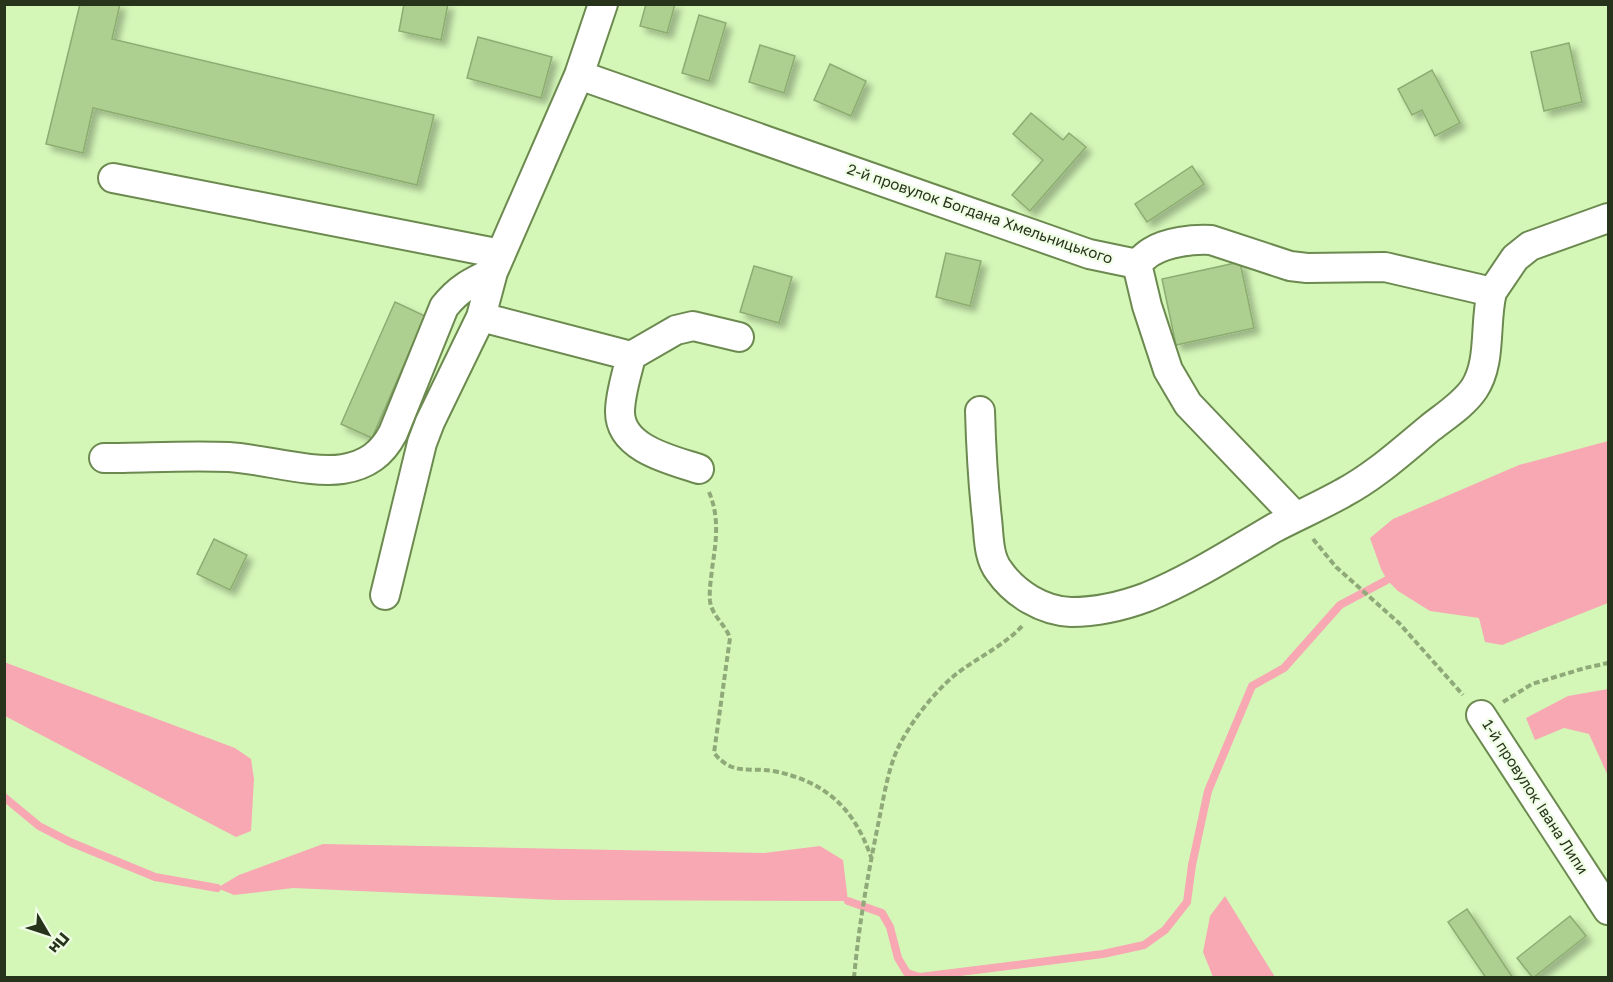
<svg xmlns="http://www.w3.org/2000/svg" width="1613" height="982" font-family="'Golos Text',sans-serif">
<defs>
<filter id="shadow"><feDropShadow dx="5.5" dy="5.5" stdDeviation="3" flood-color="#0004"/></filter>
</defs>
<rect width="100%" height="100%" fill="#d4f7b8"/>
<path fill="#f7a8b2" d="M1608,441V603L1502,645L1485,642L1479,618L1430,611L1398,591L1387,580L1381,569L1370,538L1393,519L1519,465Z
M4,662L235,748L251,759L254,779L251,831L236,837L5,716Z
M1608,689V776L1589,734L1564,728L1535,740L1526,718L1568,696Z
M323,844L764,853L820,846L843,860L848,901L557,900L293,888L234,895L217,888L239,875Z
M1225,896L1275,977H1213L1203,952L1210,916Z"/>
<g fill="none" stroke-linecap="round" stroke-linejoin="round">
<path stroke="#f7a8b2" stroke-width="8" d="M4,797L39,826L70,842L155,877L217,888
M848,901L882,913L890,927L898,958L907,973L920,977L1103,954L1144,945L1165,930L1187,902L1192,865L1208,791L1252,686L1284,668L1340,605L1387,580"/>
</g>
<path fill="#add090" stroke="#8cad71" stroke-width="1.5" filter="url(#shadow)" d="M80,4H120L112,39L434,115L417,185L93,108L83,153L46,144Z
M404,4H448L441,40L399,31Z
M646,4H675L667,33L640,26Z
M699,15L726,23L709,81L682,73Z
M478,37L552,57L541,98L467,78Z
M1569,43L1582,102L1544,111L1531,52Z
M760,45L795,56L784,93L749,82Z
M830,64L866,81L851,116L814,100Z
M1432,70L1460,123L1435,136L1422,110L1412,115L1398,89Z
M1031,113L1063,140L1069,133L1086,147L1030,211L1012,195L1043,160L1013,134Z
M1192,166L1204,184L1147,222L1135,204Z
M946,253L981,261L970,306L936,297Z
M1240,262L1254,328L1176,345L1162,279Z
M754,266L792,277L779,323L740,312Z
M395,302L425,316L372,438L341,424Z
M214,539L247,555L230,590L197,574Z
M1467,909L1513,978H1486L1448,922Z
M1570,916L1586,936L1533,978L1517,958Z"/>
<g fill="none" stroke-linecap="round" stroke-linejoin="round">
<defs>
<path id="minor" d="M579,75L1089,254L1137,264C1141,260 1146,255 1151,252C1167,242 1193,239 1211,240L1290,266L1307,268L1385,267L1492,292L1515,258L1530,246L1608,218
M113,178L501,254
M1137,264L1147,306L1168,370L1188,404L1295,516
M481,317L631,356L676,330L693,326L739,337
M631,356C627,374 620,394 620,412C620,449 672,460 699,469
M980,411C981,447 983,483 987,519C989,536 988,557 999,571C1015,594 1043,611 1071,612C1097,612 1123,606 1147,597C1191,579 1233,552 1274,528C1297,516 1320,506 1343,493C1375,476 1402,451 1430,428C1445,416 1463,405 1474,389C1492,362 1484,323 1492,292
M104,458C145,458 187,455 229,457C263,459 311,474 343,469C367,465 382,454 393,433L444,307C459,288 472,282 493,272
M385,595L422,443L430,422L481,317L493,272L579,75L603,4
M1481,715L1608,910"/>
</defs>
<use href="#minor" stroke="#6c8a50" stroke-width="32"/>
<path stroke="#8fa979" stroke-width="4" stroke-dasharray="6 3" stroke-linecap="butt" d="M709,492C720,518 716,542 712,569C711,580 709,590 710,601C712,616 725,624 730,638L714,753C733,776 748,767 773,771C825,781 854,808 871,857
M1313,539L1336,567L1399,623L1463,695
M1503,702L1532,684L1585,668L1608,663
M854,978C859,922 869,869 880,815C885,791 889,765 900,744C911,723 927,702 944,685C967,661 1001,650 1024,624"/>
<use href="#minor" stroke="#fff" stroke-width="28"/>
</g>
<g text-anchor="middle" stroke-width="4.5" stroke-linejoin="round" paint-order="stroke">
<g font-size="15" fill="#27341b" stroke="#eefde4">
<text transform="translate(980 214) rotate(19)" y="5">2-й провулок Богдана Хмельницького</text>
<text transform="translate(1535 797) rotate(57)" y="5">1-й провулок Івана Липи</text>
</g>
</g>
<rect width="1613" height="982" fill="none" stroke="#27341b" stroke-width="12"/>
<g transform="translate(48 934) rotate(129)" stroke="#eefde4" stroke-width="4.5" paint-order="stroke">
<path d="M0-4.5L10 22L0 15L-10 22Z" fill="#27341b"/>
<text y="-9" font-size="16" font-weight="bold" text-anchor="middle" fill="#27341b">Пн</text>
</g>
</svg>
